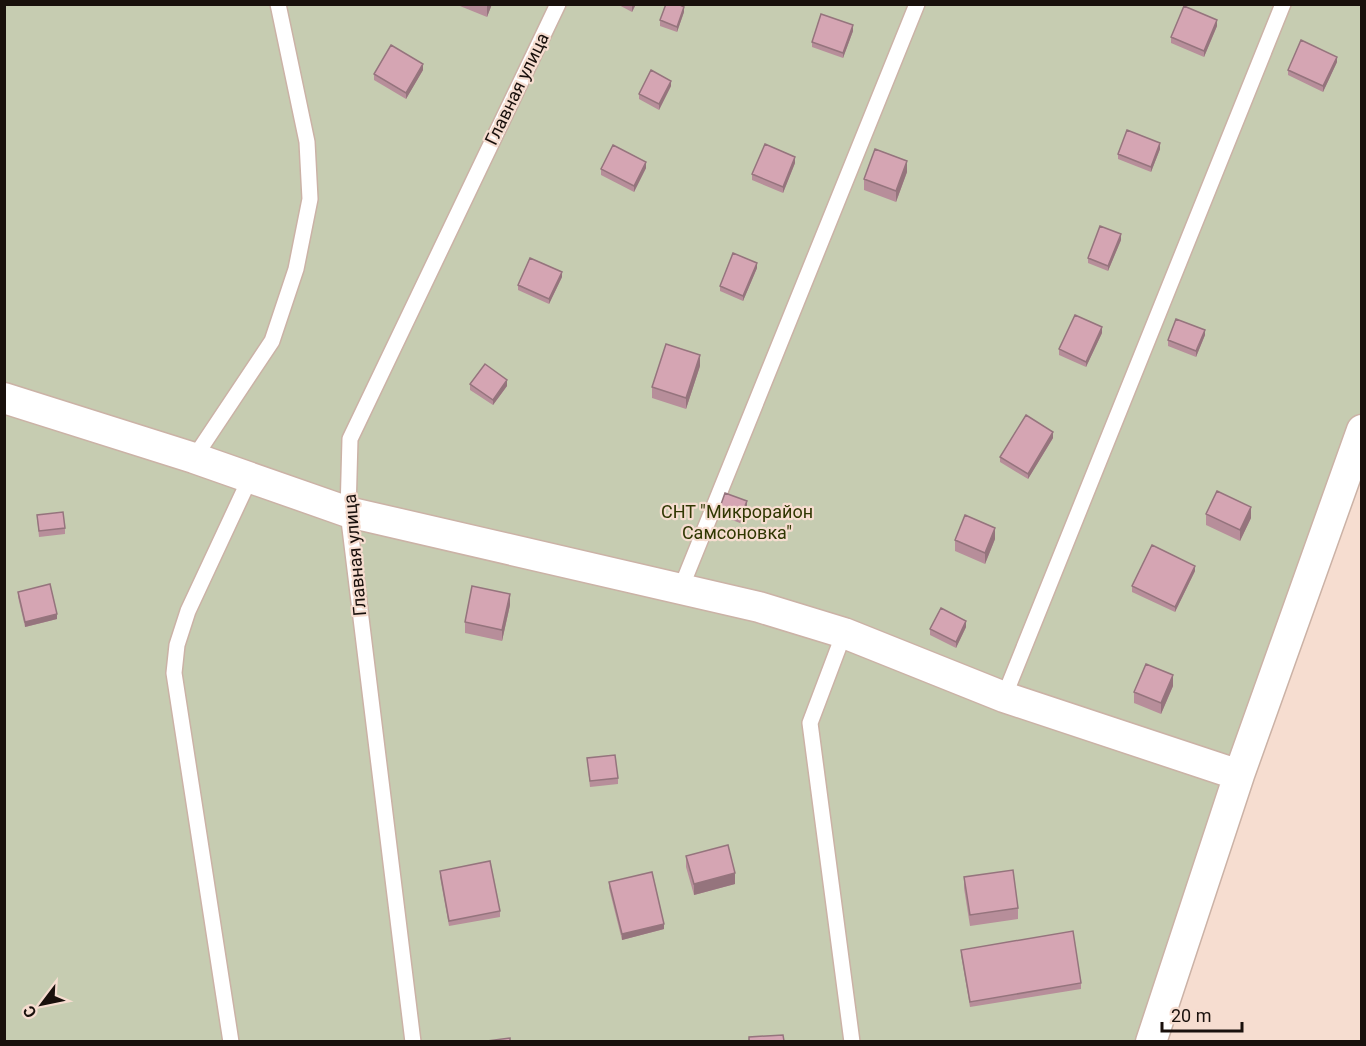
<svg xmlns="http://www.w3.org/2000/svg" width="1366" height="1046" font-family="Roboto,sans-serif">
<rect width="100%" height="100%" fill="#f6ddd0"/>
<path fill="#c6ccb1" d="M5,5H1361V430L1151,1041L5,1042Z"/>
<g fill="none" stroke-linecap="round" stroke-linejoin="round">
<defs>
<path id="service" d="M194,458L272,341L296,269L310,199L307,142L278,4
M681,588L917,4
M844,633L810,723L852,1042
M1004,697L1283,4
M231,1042L174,673L177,645L188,611L250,478
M413,1042L348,512L350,439L558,4"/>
<path id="minor" d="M4,398L194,458L348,512L759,607L844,633L1004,697L1239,775
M1151,1042L1239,775L1362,430"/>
</defs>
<use href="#service" stroke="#cbb2a6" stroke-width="18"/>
<use href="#minor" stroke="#cbb2a6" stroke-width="33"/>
<use href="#service" stroke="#fff" stroke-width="15"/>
<use href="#minor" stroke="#fff" stroke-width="30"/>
</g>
<path fill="#b78e9a" d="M455,4H492L487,17Z
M617,4H636L632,12Z
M684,12L677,32L660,26V20Z
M1217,26L1204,57L1171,43V37Z
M853,31L843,58L812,47V42Z
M1337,62L1323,92L1288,75V70Z
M423,70L406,99L374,80V74Z
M671,86L659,110L639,99V94Z
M1160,149L1151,172L1118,159V154Z
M795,163L783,193L752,180V174Z
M646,168L634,192L601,175V169Z
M907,172L896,202L864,190V179Z
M1121,240L1108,271L1088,263V258Z
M757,268L743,301L720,291V286Z
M562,277L549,304L518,290V285Z
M1102,333L1086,367L1059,355V349Z
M1205,335L1196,357L1168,346V340Z
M700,366L686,409L652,398V387Z
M470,384L507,386L493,405L470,390Z
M1053,438L1028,479L1000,462V457Z
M747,506L740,523L719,515V510Z
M1206,514L1251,518L1240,541L1206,525Z
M37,515L65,528V534L39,537Z
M995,539L985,564L955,551V540Z
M1195,571L1175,612L1132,592V586Z
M18,592L57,619L25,627L18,597Z
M510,605L502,641L465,633V622Z
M966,627L956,648L930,635V629Z
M1173,686L1161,714L1134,703V692Z
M587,758L618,778V784L590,787Z
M686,856L735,884L694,895L686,867Z
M440,871L500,911V917L449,926L440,877Z
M964,877L1018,908V919L970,926L964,888Z
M609,882L664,929L622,940L609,888Z
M961,950L1081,983V989L970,1007L961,955Z"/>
<path fill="#95747d" d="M488,4H492L487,17V6Z
M633,4H636L632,12V7Z
M684,7V12L677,32V27Z
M1217,20V26L1204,57V51Z
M853,25V31L843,58V53Z
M1337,57V62L1323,92V86Z
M423,64V70L406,99V93Z
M671,81V86L659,110V104Z
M1160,143V149L1151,172V167Z
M795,157V163L783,193V187Z
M907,161V172L896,202V191Z
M646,162V168L634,192V186Z
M1121,234V240L1108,271V266Z
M757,263V268L743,301V296Z
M562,272V277L549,304V299Z
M1102,327V333L1086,367V362Z
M1205,330V335L1196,357V351Z
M700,355V366L686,409V398Z
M507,380V386L493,405V400Z
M1053,432V438L1028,479V474Z
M747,501V506L740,523V518Z
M1251,507V518L1240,541V530Z
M995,528V539L985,564V553Z
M1195,566V571L1175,612V607Z
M510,594V605L502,641V630Z
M57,614V619L25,627V622Z
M966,621V627L956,648V642Z
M1173,675V686L1161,714V703Z
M735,873V884L694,895V884Z
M664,924V929L622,940V934Z"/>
<path fill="#d5a5b3" stroke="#95747d" stroke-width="1.5" d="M666,4H678L684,7L677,27L660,20Z
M1184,6L1217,20L1204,51L1171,37Z
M821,14L853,25L843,53L812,42Z
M1301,40L1337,57L1323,86L1288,70Z
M391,45L423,64L406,93L374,74Z
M651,70L671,81L659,104L639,94Z
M1127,130L1160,143L1151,167L1118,154Z
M765,144L795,157L783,187L752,174Z
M613,145L646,162L634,186L601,169Z
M875,149L907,161L896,191L864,179Z
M1100,226L1121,234L1108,266L1088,258Z
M733,253L757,263L743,296L720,286Z
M530,258L562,272L549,299L518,285Z
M1075,315L1102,327L1086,362L1059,349Z
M1176,319L1205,330L1196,351L1168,340Z
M666,344L700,355L686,398L652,387Z
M485,364L507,380L493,400L470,384Z
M1026,415L1053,432L1028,474L1000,457Z
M1217,491L1251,507L1240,530L1206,514Z
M725,493L747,501L740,518L719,510Z
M63,512L65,528L39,531L37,515Z
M965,515L995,528L985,553L955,540Z
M1152,545L1195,566L1175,607L1132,586Z
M50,584L57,614L25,622L18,592Z
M472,586L510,594L502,630L465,622Z
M941,608L966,621L956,642L930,629Z
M1146,664L1173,675L1161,703L1134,692Z
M615,755L618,778L590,781L587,758Z
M728,845L735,873L694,884L686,856Z
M490,861L500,911L449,921L440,871Z
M1013,870L1018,908L970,915L964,877Z
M652,872L664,924L622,934L609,882Z
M1073,931L1081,983L970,1002L961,950Z
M783,1035L784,1041H749V1037Z
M510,1038V1041H487Z"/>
<g text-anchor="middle" stroke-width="4.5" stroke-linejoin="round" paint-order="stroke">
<g font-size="18" fill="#19100c" stroke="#f6ddd0">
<text transform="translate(517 89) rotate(-64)" y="6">Главная улица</text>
<text transform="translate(355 555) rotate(-95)" y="6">Главная улица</text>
</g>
<g font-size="18" fill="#303702" stroke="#f6ddd0">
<text x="737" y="518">СНТ "Микрорайон<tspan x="737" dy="21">Самсоновка"</tspan></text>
</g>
</g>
<rect width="1366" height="1046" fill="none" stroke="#19100c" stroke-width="12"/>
<g transform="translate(42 1004) rotate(238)" stroke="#f6ddd0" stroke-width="4.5" paint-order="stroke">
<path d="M0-4.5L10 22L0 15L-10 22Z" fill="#19100c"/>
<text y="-9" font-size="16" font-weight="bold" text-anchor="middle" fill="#19100c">С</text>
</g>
<path d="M1162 1022v9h80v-9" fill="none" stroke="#19100c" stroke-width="3"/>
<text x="1171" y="1022" font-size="18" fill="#19100c" stroke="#f6ddd0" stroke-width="4.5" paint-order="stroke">20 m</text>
</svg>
